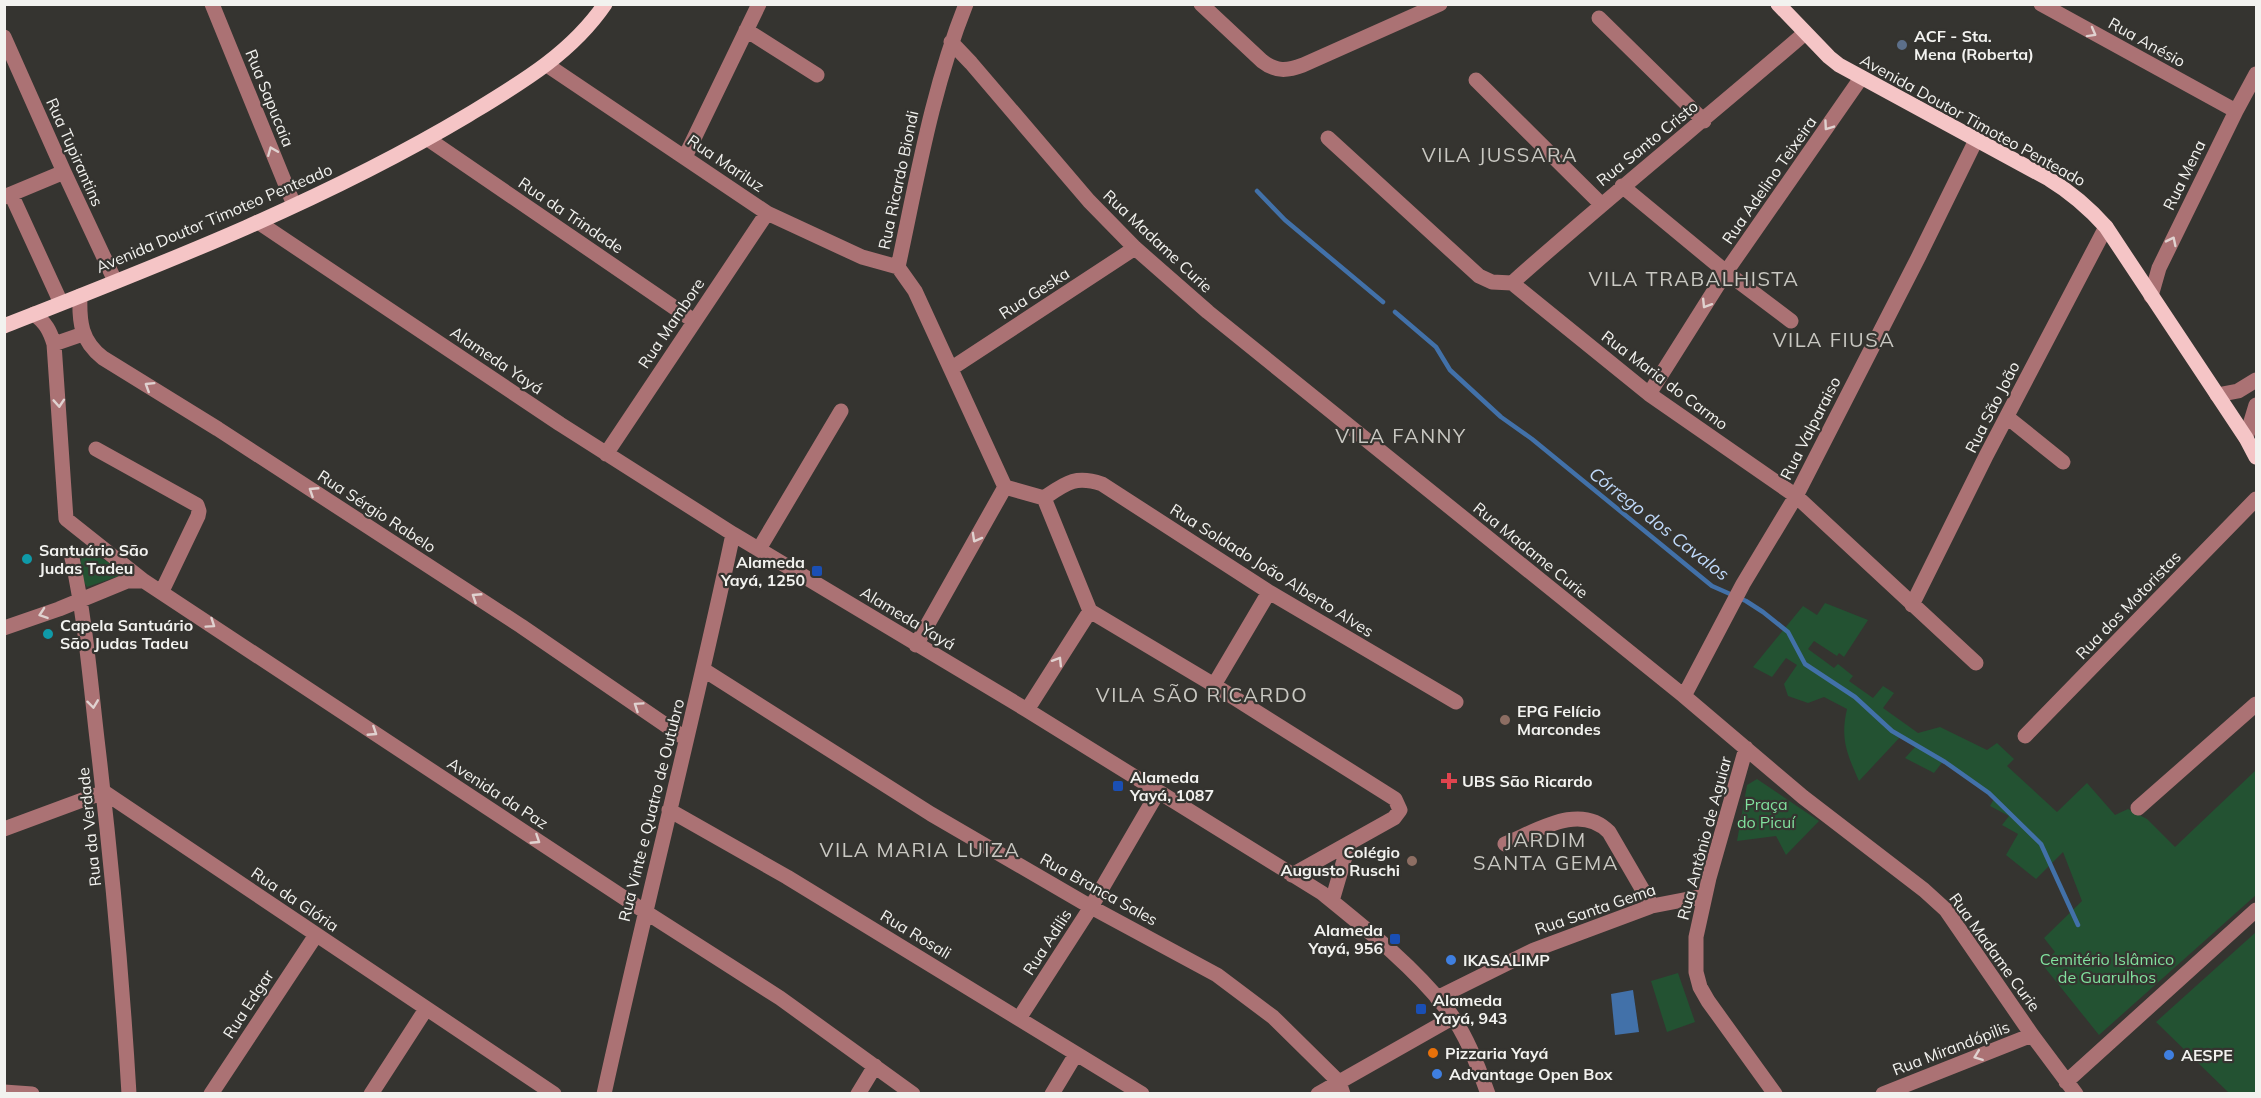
<svg xmlns="http://www.w3.org/2000/svg" width="2261" height="1098" font-family="Mulish,sans-serif">
<rect width="100%" height="100%" fill="#353430"/>
<path fill="#235232" d="M92,554L125,570L122,575L87,587C80,576 77,568 83,555Z
M1825,603L1868,620L1844,657L1839,653L1837,656L1814,641L1808,649L1834,668L1838,664L1853,676L1849,681L1873,698L1883,686L1894,693L1883,708L1918,733L1940,727L1987,750L1997,743L2014,759L2007,766L2057,812L2087,783L2115,815L2128,809L2147,819L2175,847L2256,770V895L2099,1035L2042,964L2055,952L2044,938L2082,901L2063,852L2036,879L2006,855L2018,834L2002,825L2009,816L1990,806L1995,797L1944,760L1934,773L1905,758L1916,746L1902,735L1859,781C1847,754 1840,739 1847,709L1824,697L1808,703L1788,696L1784,684L1797,665L1786,658L1772,677L1753,667L1803,606L1817,615Z
M1757,779L1819,821L1786,855L1776,836L1737,841L1747,785Z
M2256,932V1093H2229L2156,1022Z
M1678,973L1695,1022L1667,1032L1651,981Z"/>
<path fill="#4271a9" d="M1633,990L1639,1032L1615,1035L1611,994Z"/>
<g fill="none" stroke-linecap="round" stroke-linejoin="round">
<path stroke="#4271a9" stroke-width="4.5" d="M1257,191L1285,220L1383,302
M1395,312L1436,347L1450,370L1501,417L1532,439L1712,586L1746,601L1763,612L1788,632L1805,664L1855,697L1892,731L1945,762L1989,793L2041,844L2078,925"/>
<path stroke="#ab7274" stroke-width="15" d="M212,4L294,205
M966,4C932,89 917,179 898,267L915,291L1005,487
M1201,4L1262,61C1276,72 1287,71 1303,65L1440,4
M2041,4L2236,111
M1599,18L1704,121
M746,30L817,75
M4,37L64,172L115,281
M951,42L971,63L1089,201L1135,248L1208,312L1684,696L1803,797L1924,890L1946,910L2032,1035L2076,1094
M547,65L767,213L862,257L898,267
M1476,80L1601,204
M1328,138L1479,276L1492,282L1512,283L1649,394L1796,496L1976,663
M428,139L694,321
M685,157L759,4
M1622,186L1726,272L1791,321
M11,194L61,303
M4,197L64,172
M258,222L560,424L733,534L1027,710L1322,893C1365,928 1411,964 1446,1008C1465,1031 1478,1066 1488,1094
M1512,283C1608,197 1708,117 1805,33
M80,296C79,322 81,341 103,358L218,429L521,626L686,739
M2151,296L2159,268L2236,111L2256,74
M34,314C46,323 50,331 54,344L66,519L144,581L644,911L780,998L913,1094
M54,344L83,334
M952,368L1135,248
M1649,394L1726,272L1861,78
M2217,395L2238,391L2256,380
M2007,417L2063,462
M2246,438L2256,405
M96,449L197,505L199,511L198,516L162,591
M606,454L767,213
M1005,487L1044,498C1066,483 1075,475 1102,484L1269,592L1456,702
M1044,498L1090,611L1214,685L1395,799L1400,810L1394,818L1292,875
M759,549L841,411
M72,558C85,617 90,678 97,739C111,857 122,975 129,1094
M1912,605L1986,456L2106,227
M4,628L59,609L127,581H144
M916,645L1005,487
M704,670L931,814L1091,907L1217,975L1273,1017L1339,1082L1343,1094
M1214,685L1269,592
M1684,696L1743,584L1796,496L1919,256L1976,140
M1027,710L1090,611
M2025,736L2256,499
M1746,748L1709,878L1696,937V972L1700,987L1708,1001L1775,1094
M104,792L554,1094
M2138,808L2256,704
M669,810L787,877L1142,1094
M4,829L104,792
M1505,844C1537,831 1580,802 1609,832L1652,906
M1332,901L1349,843
M1437,998L1534,950L1652,906L1704,896
M1020,1017L1091,907L1158,792
M2066,1082L2256,910
M4,1092L32,1094
M211,1094L316,935
M371,1094L426,1009
M604,1094C645,907 693,722 733,534
M858,1094L875,1066
M1052,1094L1076,1054
M1318,1094L1452,1018
M1883,1094L2032,1035"/>
<path stroke="#f5c5c6" stroke-width="15" d="M1778,4L1829,57L1839,65L2049,179C2072,193 2089,208 2106,227L2246,438L2256,457
M4,326C162,264 322,202 468,115C519,84 571,54 605,4"/>
</g>
<defs><path id="oneway-chevron" d="M-2-3.5L2.5 0L-2 3.5" fill="none" stroke-width="1.6" stroke-linecap="round" stroke-linejoin="round" transform="scale(1.5)"/></defs>
<g stroke="#e0d2d0">
<use href="#oneway-chevron" transform="translate(2092 33) rotate(29)"/>
<use href="#oneway-chevron" transform="translate(1828 126) rotate(125)"/>
<use href="#oneway-chevron" transform="translate(272 151) rotate(-112)"/>
<use href="#oneway-chevron" transform="translate(2172 241) rotate(-64)"/>
<use href="#oneway-chevron" transform="translate(1706 304) rotate(122)"/>
<use href="#oneway-chevron" transform="translate(149 386) rotate(-148)"/>
<use href="#oneway-chevron" transform="translate(59 403) rotate(86)"/>
<use href="#oneway-chevron" transform="translate(313 491) rotate(-147)"/>
<use href="#oneway-chevron" transform="translate(976 538) rotate(119)"/>
<use href="#oneway-chevron" transform="translate(476 597) rotate(-147)"/>
<use href="#oneway-chevron" transform="translate(43 614) rotate(161)"/>
<use href="#oneway-chevron" transform="translate(211 624) rotate(34)"/>
<use href="#oneway-chevron" transform="translate(1058 661) rotate(-58)"/>
<use href="#oneway-chevron" transform="translate(93 704) rotate(83)"/>
<use href="#oneway-chevron" transform="translate(638 706) rotate(-146)"/>
<use href="#oneway-chevron" transform="translate(373 732) rotate(33)"/>
<use href="#oneway-chevron" transform="translate(536 840) rotate(33)"/>
<use href="#oneway-chevron" transform="translate(1978 1056) rotate(159)"/>
</g>
<circle fill="#5c6f8a" stroke="#353430" stroke-width="2" cx="1902" cy="45" r="6"/>
<g fill="#0f9aa8" stroke="#353430" stroke-width="2">
<circle cx="27" cy="559" r="6"/>
<circle cx="48" cy="634" r="6"/>
</g>
<g fill="#1a4fb4" stroke="#353430" stroke-width="2">
<rect x="811" y="565" width="12" height="12" rx="3"/>
<rect x="1112" y="780" width="12" height="12" rx="3"/>
<rect x="1389" y="933" width="12" height="12" rx="3"/>
<rect x="1415" y="1003" width="12" height="12" rx="3"/>
</g>
<g fill="#8d6e63" stroke="#353430" stroke-width="2">
<circle cx="1505" cy="720" r="6"/>
<circle cx="1412" cy="861" r="6"/>
</g>
<path fill="#e0444e" stroke="#353430" stroke-width="2" d="M1446 772h6v6h6v6h-6v6h-6v-6h-6v-6h6z"/>
<g fill="#3f7fe0" stroke="#353430" stroke-width="2">
<circle cx="1451" cy="960" r="6"/>
<circle cx="2169" cy="1055" r="6"/>
<circle cx="1437" cy="1074" r="6"/>
</g>
<circle fill="#e8710a" stroke="#353430" stroke-width="2" cx="1433" cy="1053" r="6"/>
<g text-anchor="middle" stroke-width="4.5" stroke-linejoin="round" paint-order="stroke">
<g font-size="16" font-weight="bold" fill="#f2f2ef" stroke="#353430" text-anchor="start">
<text x="1914" y="42">ACF - Sta.<tspan x="1914" dy="18">Mena (Roberta)</tspan></text>
<text x="39" y="556">Santuário São<tspan x="39" dy="18">Judas Tadeu</tspan></text>
<text x="805" y="568" text-anchor="end">Alameda<tspan x="805" dy="18">Yayá, 1250</tspan></text>
<text x="60" y="631">Capela Santuário<tspan x="60" dy="18">São Judas Tadeu</tspan></text>
<text x="1517" y="717">EPG Felício<tspan x="1517" dy="18">Marcondes</tspan></text>
<text x="1130" y="783">Alameda<tspan x="1130" dy="18">Yayá, 1087</tspan></text>
<text x="1462" y="787">UBS São Ricardo</text>
<text x="1400" y="858" text-anchor="end">Colégio<tspan x="1400" dy="18">Augusto Ruschi</tspan></text>
<text x="1383" y="936" text-anchor="end">Alameda<tspan x="1383" dy="18">Yayá, 956</tspan></text>
<text x="1463" y="966">IKASALIMP</text>
<text x="1433" y="1006">Alameda<tspan x="1433" dy="18">Yayá, 943</tspan></text>
<text x="1445" y="1059">Pizzaria Yayá</text>
<text x="2181" y="1061">AESPE</text>
<text x="1449" y="1080">Advantage Open Box</text>
</g>
<g font-size="16" fill="#f2f2ef" stroke="#353430">
<text transform="translate(2147 42) rotate(29)" y="6">Rua Anésio</text>
<text transform="translate(270 98) rotate(68)" y="6">Rua Sapucaia</text>
<text transform="translate(1973 120) rotate(29)" y="6">Avenida Doutor Timoteo Penteado</text>
<text transform="translate(1647 143) rotate(-39)" y="6">Rua Santo Cristo</text>
<text transform="translate(75 152) rotate(66)" y="6">Rua Tupirantins</text>
<text transform="translate(726 163) rotate(34)" y="6">Rua Mariluz</text>
<text transform="translate(2184 175) rotate(-64)" y="6">Rua Mena</text>
<text transform="translate(898 180) rotate(-78)" y="6">Rua Ricardo Biondi</text>
<text transform="translate(1769 180) rotate(-55)" y="6">Rua Adelino Teixeira</text>
<text transform="translate(571 215) rotate(34)" y="6">Rua da Trindade</text>
<text transform="translate(214 218) rotate(-23)" y="6">Avenida Doutor Timoteo Penteado</text>
<text transform="translate(1158 241) rotate(43)" y="6">Rua Madame Curie</text>
<text transform="translate(1034 293) rotate(-33)" y="6">Rua Geska</text>
<text transform="translate(671 323) rotate(-56)" y="6">Rua Mambore</text>
<text transform="translate(497 360) rotate(34)" y="6">Alameda Yayá</text>
<text transform="translate(1665 380) rotate(37)" y="6">Rua Maria do Carmo</text>
<text transform="translate(1992 407) rotate(-63)" y="6">Rua São João</text>
<text transform="translate(1810 428) rotate(-63)" y="6">Rua Valparaiso</text>
<text transform="translate(377 511) rotate(33)" y="6">Rua Sérgio Rabelo</text>
<text transform="translate(1531 550) rotate(39)" y="6">Rua Madame Curie</text>
<text transform="translate(1272 570) rotate(32)" y="6">Rua Soldado João Alberto Alves</text>
<text transform="translate(2128 605) rotate(-46)" y="6">Rua dos Motoristas</text>
<text transform="translate(908 618) rotate(31)" y="6">Alameda Yayá</text>
<text transform="translate(498 793) rotate(33)" y="6">Avenida da Paz</text>
<text transform="translate(651 810) rotate(-76)" y="6">Rua Vinte e Quatro de Outubro</text>
<text transform="translate(89 827) rotate(-96)" y="6">Rua da Verdade</text>
<text transform="translate(1704 838) rotate(-75)" y="6">Rua Antônio de Aguiar</text>
<text transform="translate(1099 889) rotate(29)" y="6">Rua Branca Sales</text>
<text transform="translate(295 899) rotate(34)" y="6">Rua da Glória</text>
<text transform="translate(1595 909) rotate(-19)" y="6">Rua Santa Gema</text>
<text transform="translate(916 934) rotate(31)" y="6">Rua Rosali</text>
<text transform="translate(1047 942) rotate(-57)" y="6">Rua Adilis</text>
<text transform="translate(1995 952) rotate(54)" y="6">Rua Madame Curie</text>
<text transform="translate(248 1004) rotate(-57)" y="6">Rua Edgar</text>
<text transform="translate(1951 1048) rotate(-21)" y="6">Rua Mirandópilis</text>
</g>
<g font-size="16" fill="#81e19e" stroke="#353430">
<text x="1766" y="810">Praça<tspan x="1766" dy="18">do Picuí</tspan></text>
<text x="2107" y="965">Cemitério Islâmico<tspan x="2107" dy="18">de Guarulhos</tspan></text>
</g>
<g font-size="18" font-style="italic" fill="#c0dafb" stroke="#353430">
<text transform="translate(1659 524) rotate(38)" y="6">Córrego dos Cavalos</text>
</g>
<g font-size="20" letter-spacing="1.5" fill="#c9c8c2" stroke="#353430">
<text x="1500" y="162">VILA JUSSARA</text>
<text x="1694" y="286">VILA TRABALHISTA</text>
<text x="1834" y="347">VILA FIUSA</text>
<text x="1401" y="443">VILA FANNY</text>
<text x="1202" y="702">VILA SÃO RICARDO</text>
<text x="1546" y="847">JARDIM<tspan x="1546" dy="23">SANTA GEMA</tspan></text>
<text x="920" y="857">VILA MARIA LUIZA</text>
</g>
</g>
<rect width="2261" height="1098" fill="none" stroke="#f2f2ef" stroke-width="12"/>
</svg>
